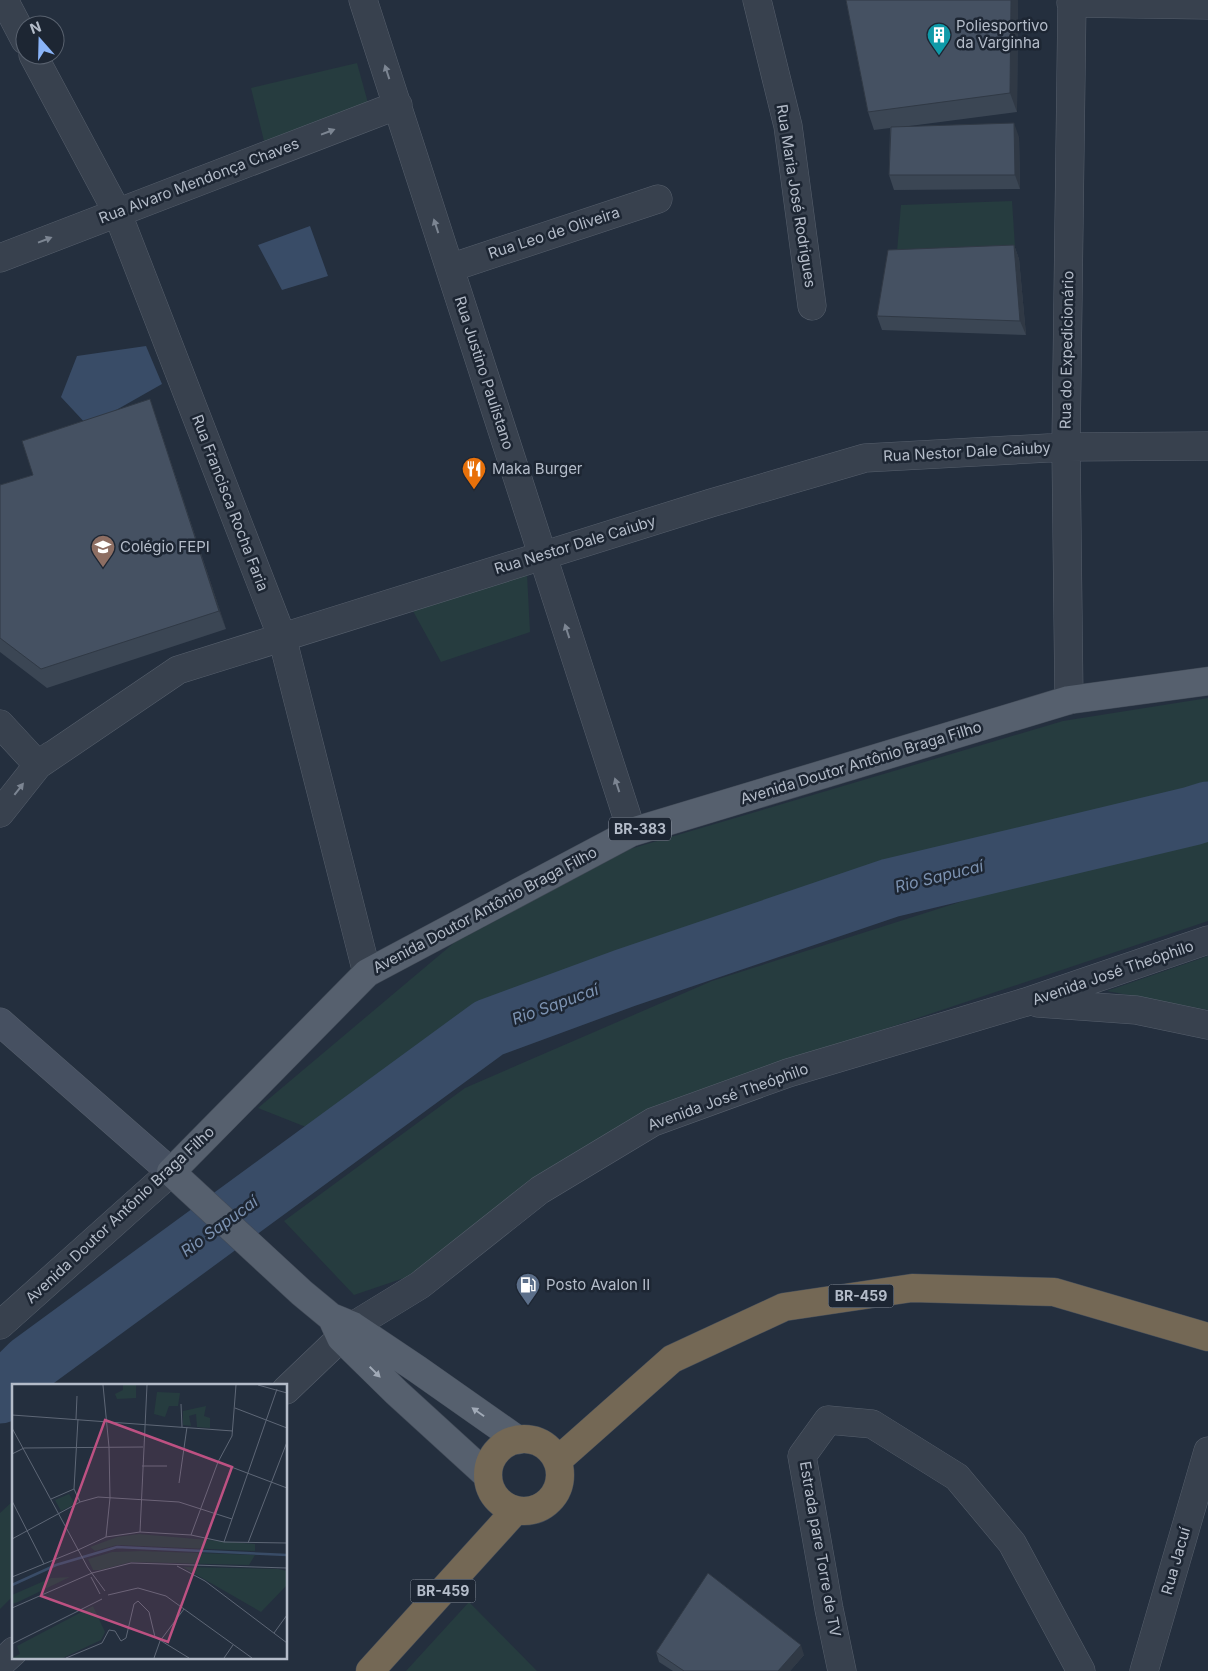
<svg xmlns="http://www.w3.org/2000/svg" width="1208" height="1671" font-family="Inter,sans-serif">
<rect width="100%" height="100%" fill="#242f3e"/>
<path fill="#263c3f" d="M357,63L368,103L264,141L251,88Z
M1012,201L1015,247L897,252L901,205Z
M527,574L530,632L441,662L413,611Z
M1208,698V798L894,878L479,1014L316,1131L258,1108L455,942L630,849L1063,721Z
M1208,823V921L846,1042L646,1112L410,1276L354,1295L284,1221L465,1088L712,981Z
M1208,956V1010L1107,991Z
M14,1500V1595L0,1609V1513Z
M469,1602L537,1671H406Z"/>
<path fill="#394c67" d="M310,226L328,276L282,290L258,245Z
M146,346L162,384L88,426L61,397L77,356Z"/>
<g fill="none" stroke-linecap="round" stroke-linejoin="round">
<path stroke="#394c67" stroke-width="59" d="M0,1394L30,1364L489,1028L625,978L890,888L1192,816L1208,811"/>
<defs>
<path id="street" d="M4,0L25,40
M363,0L632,832
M757,0L788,126L812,306
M1071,3L1208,5
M33,55L117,212L282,637L367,973
M0,258L398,105
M450,268L658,199
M1069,700L1066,447L1072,0
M0,724L38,765
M38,765L178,670L711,503L865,458L1066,447L1208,446
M0,813L38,765L52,755
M1038,1003L1136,1010L1208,1025
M0,1325L171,1172
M286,1390L353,1326L420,1285L540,1190L653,1122L788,1073L1026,1002L1208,940
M0,1664L14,1651
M842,1671L829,1609L802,1456L828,1420L872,1424L957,1477L1012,1543L1081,1671
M1144,1671L1208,1451"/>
<path id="secondary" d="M0,1022L171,1172"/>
<path id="primary" d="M332,1318L341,1338L396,1392L488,1476
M518,1440L417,1369L353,1326L331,1317L302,1293L171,1172L367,973L632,832L1069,700L1208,681"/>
<path id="highway" d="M488 1475a36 36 0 1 1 72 0a36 36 0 1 1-72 0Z
M557,1461L672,1359L784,1307L912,1288L1054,1292L1208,1337
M370,1671L516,1510"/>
</defs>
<use href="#street" stroke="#565f6c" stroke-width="29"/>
<use href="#secondary" stroke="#565f6c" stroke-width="29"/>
<use href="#primary" stroke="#414a57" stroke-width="29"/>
<use href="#highway" stroke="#434c59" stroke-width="29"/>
<use href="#street" stroke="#38414e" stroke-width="28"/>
<use href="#secondary" stroke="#465061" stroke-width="28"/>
<use href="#primary" stroke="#56606e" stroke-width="28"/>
<use href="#highway" stroke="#746855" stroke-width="28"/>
</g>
<path fill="#3b4654" d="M846,0H1018L1017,112L902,127L1019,137L1020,189L894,190L889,175L890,128L874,130L868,112Z
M1014,245L1019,259L1026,335L882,330L877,316Z
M150,399L226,629L47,688L0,652V485L33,475Z
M656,1652L804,1655L790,1671H673L659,1662Z"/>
<path fill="#303945" d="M1011,0H1018L1017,112L1010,93Z
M1014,123L1019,137L1020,189L1015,175Z
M1014,245L1019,259L1026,335L1020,321Z
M150,399L156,418L226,629L219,611Z
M801,1645L804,1655L790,1671H778Z"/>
<path fill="#455162" stroke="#303945" d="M846,0H1011L1010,93L868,112Z
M1014,123L1015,175H889L891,127Z
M1014,245L1020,321L877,316L888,250Z
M150,399L219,611L41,669L0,638V485L33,475L22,441Z
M708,1573L801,1645L778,1671H684L656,1652Z"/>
<defs><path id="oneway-solid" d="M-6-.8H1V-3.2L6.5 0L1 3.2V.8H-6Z" transform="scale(1.25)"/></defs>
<g fill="#7c8592">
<use href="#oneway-solid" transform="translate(387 72) rotate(-108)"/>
<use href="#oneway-solid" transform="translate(328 132) rotate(-21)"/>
<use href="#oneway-solid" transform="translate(436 226) rotate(-108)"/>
<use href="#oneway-solid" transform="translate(45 240) rotate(-21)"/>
<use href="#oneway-solid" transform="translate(567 631) rotate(-108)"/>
<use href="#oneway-solid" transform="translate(617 785) rotate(-108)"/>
<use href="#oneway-solid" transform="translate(19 789) rotate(-52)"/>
</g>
<g fill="#a1aab7">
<use href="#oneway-solid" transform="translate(375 1372) rotate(45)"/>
<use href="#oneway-solid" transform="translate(478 1412) rotate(-145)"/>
</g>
<defs>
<symbol id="building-pin" viewBox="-11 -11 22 30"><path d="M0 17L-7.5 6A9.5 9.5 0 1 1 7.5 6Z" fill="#0f9aa8" stroke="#1d2633"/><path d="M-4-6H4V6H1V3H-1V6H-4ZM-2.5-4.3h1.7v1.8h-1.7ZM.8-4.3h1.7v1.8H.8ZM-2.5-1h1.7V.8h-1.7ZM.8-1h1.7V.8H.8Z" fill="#fff"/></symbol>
<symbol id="restaurant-pin" viewBox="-11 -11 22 30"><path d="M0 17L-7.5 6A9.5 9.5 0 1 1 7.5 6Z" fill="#e8710a" stroke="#1d2633"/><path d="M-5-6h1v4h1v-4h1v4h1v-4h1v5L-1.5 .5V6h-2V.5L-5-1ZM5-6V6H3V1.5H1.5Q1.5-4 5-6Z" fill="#fff"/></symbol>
<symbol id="school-pin" viewBox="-11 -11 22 30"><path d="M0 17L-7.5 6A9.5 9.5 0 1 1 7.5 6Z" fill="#8d6e63" stroke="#1d2633"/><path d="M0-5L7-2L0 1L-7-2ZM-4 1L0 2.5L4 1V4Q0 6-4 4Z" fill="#fff"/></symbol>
<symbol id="fuel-pin" viewBox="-11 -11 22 30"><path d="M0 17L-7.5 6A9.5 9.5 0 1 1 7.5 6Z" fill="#5c6f8a" stroke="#1d2633"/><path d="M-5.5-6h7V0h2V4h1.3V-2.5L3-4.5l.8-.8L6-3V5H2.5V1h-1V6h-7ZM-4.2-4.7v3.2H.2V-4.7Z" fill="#fff"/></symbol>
</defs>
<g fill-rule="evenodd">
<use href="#building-pin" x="925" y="21" width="28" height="38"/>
<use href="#restaurant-pin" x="460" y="455" width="28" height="38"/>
<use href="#school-pin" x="89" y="533" width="28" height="38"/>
<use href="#fuel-pin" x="514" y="1271" width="28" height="38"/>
</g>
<g text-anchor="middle" stroke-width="5" stroke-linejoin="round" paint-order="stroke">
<g fill="#1d2633" stroke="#878f9c" stroke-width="1">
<rect x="609" y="817.5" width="62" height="23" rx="4"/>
<rect x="828.5" y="1284.5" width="65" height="23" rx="4"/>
<rect x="410.5" y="1579.5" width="65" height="23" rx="4"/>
</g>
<g font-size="14" font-weight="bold" fill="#b4bcc9">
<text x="640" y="834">BR-383</text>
<text x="861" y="1301">BR-459</text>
<text x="443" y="1596">BR-459</text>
</g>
<g font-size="15" fill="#b4bcc9" stroke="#1d2633" text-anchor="start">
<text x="956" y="31">Poliesportivo<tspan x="956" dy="17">da Varginha</tspan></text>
<text x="492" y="474">Maka Burger</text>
<text x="120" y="552">Colégio FEPI</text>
<text x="546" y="1290">Posto Avalon II</text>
</g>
<g font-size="15" fill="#b4bcc9" stroke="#1d2633">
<text transform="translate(199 181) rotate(-21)" y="5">Rua Alvaro Mendonça Chaves</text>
<text transform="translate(796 196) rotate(81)" y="5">Rua Maria José Rodrigues</text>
<text transform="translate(554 233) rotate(-18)" y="5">Rua Leo de Oliveira</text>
<text transform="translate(1067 350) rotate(-89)" y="5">Rua do Expedicionário</text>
<text transform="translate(484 373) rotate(72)" y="5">Rua Justino Paulistano</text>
<text transform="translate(967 452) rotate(-3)" y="5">Rua Nestor Dale Caiuby</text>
<text transform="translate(230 503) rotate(69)" y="5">Rua Francisca Rocha Faria</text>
<text transform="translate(575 545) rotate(-17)" y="5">Rua Nestor Dale Caiuby</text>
<text transform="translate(861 763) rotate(-17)" y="5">Avenida Doutor Antônio Braga Filho</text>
<text transform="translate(485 910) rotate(-28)" y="5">Avenida Doutor Antônio Braga Filho</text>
<text transform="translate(1113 973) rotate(-19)" y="5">Avenida José Theóphilo</text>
<text transform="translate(728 1097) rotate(-20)" y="5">Avenida José Theóphilo</text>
<text transform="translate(120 1215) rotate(-43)" y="5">Avenida Doutor Antônio Braga Filho</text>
<text transform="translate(820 1549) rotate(80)" y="5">Estrada pare Torre de TV</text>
<text transform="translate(1176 1561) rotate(-74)" y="5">Rua Jacuí</text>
</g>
<g font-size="16" font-style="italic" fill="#7c92b1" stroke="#1d2633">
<text transform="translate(939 876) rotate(-14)" y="6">Rio Sapucaí</text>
<text transform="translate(555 1004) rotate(-20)" y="6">Rio Sapucaí</text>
<text transform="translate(219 1226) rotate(-36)" y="6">Rio Sapucaí</text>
</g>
</g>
<g transform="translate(12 1384)">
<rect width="275" height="275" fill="#242f3e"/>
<path d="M111,1H124V14L105,15L103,10L111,6ZM145,8L168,9L166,22H157L153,33L142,30ZM194,22L192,32L198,34V44L185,43L184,30L177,32L179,42L171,41V27ZM57,110L63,120L49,127L43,116ZM127,150L243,160V167L105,161L83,167L78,163L105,153ZM130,167L243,171L237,181L119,178L88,186H81L76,175L100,168ZM171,183L266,185L275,187V201L249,228ZM58,193L6,218L0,220V211L39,194ZM81,222L93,248L89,256L51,274H0L8,270L5,262Z" fill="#263c3f"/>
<path fill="none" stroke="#394c67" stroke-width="2.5" d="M0,201L44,181L105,163L275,171"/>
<path fill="none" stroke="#5e6776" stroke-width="1" d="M91,1L97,63L98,114L94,153M246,1L275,9M169,20L170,43M223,24L275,44M0,31L221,47M64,35L65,12M66,35L62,105L68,118M0,44L76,184L93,207M0,70L12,64L131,63M206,78L275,104M130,82H155M167,99L175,43M39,115L62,105M0,117L32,180M128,148L135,1M179,151L206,78L220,52L224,1M0,155L68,118L86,113L167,118L220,135M212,158L265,5M236,159L275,58M66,166L94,153L128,148L179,151L212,158L275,159M165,182L193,197L275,259M0,193L66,166M79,193L88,210M96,211L126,204L154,212L240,274M0,224L80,189L119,179L275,184M262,249L275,231M0,260L90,215M54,274L90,259L97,246L103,247L109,257L114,254L122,220L126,217L137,228L143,253L177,274M142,274L148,257L172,225M212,274L221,261"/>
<path fill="#bd5182" fill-opacity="0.15" stroke="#bd5182" stroke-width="2.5" d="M93,36L220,83L156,258L29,212Z"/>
<rect width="275" height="275" fill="none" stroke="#b4bcc9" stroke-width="2.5"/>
</g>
<g transform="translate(40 40) rotate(340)"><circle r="24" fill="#1d2633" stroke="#59626f"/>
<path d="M0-4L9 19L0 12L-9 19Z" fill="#8ab4f8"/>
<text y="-8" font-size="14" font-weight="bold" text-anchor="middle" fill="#b4bcc9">N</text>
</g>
</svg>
